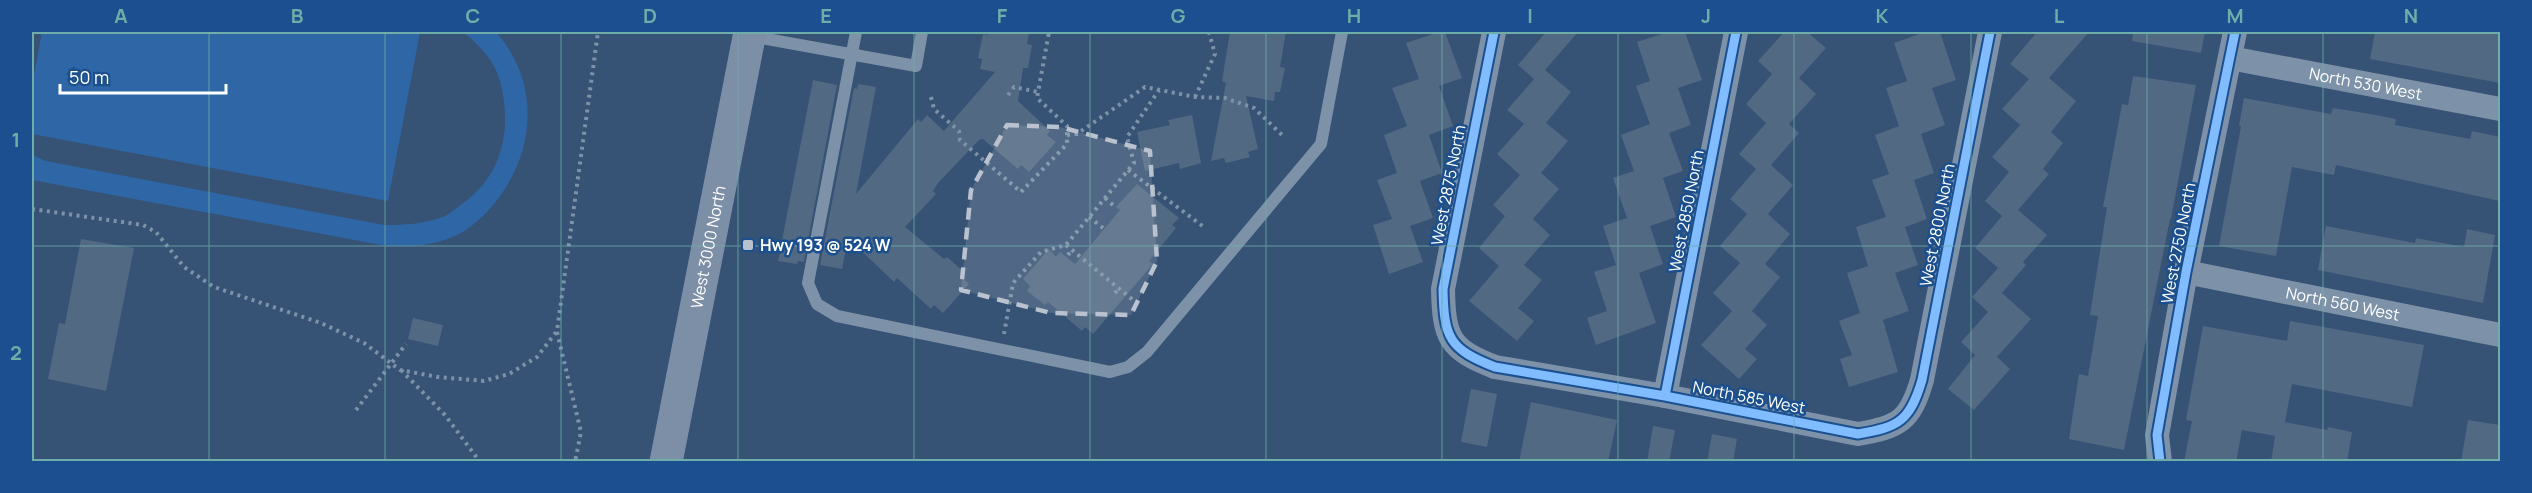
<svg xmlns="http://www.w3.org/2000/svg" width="2532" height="493" font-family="Manrope,sans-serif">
<rect width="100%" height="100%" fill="#365274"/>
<path fill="#2f66a5" d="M42,32H420L388,201L32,134V86Z
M463,32H496C541,83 536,153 494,204C484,216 469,230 455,236C432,246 412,247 387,246L32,180V155L46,161L384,225C404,225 424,224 443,217C450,214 456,208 462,204C504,175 513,125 499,78C494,60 477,43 463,32Z"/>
<path fill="#526984" d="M989,32L1029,33L1027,44L1032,45L1028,68H1023L1018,101L1050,131L1047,135L1056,142L1029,172L1021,165L1018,169L983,139L979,140L938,183L933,191L936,194L905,227L944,259L947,257L965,273L961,277L969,284L943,313L934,305L931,309L897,278L894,282L848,238L842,269L820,265L854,88L857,89L858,84L876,87L856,194L918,119L921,122L927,115L944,131L995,72L980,69L982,59L978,58L983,34L988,35Z
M1230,32H1286L1280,67L1285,68L1280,92H1275L1274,101L1246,96L1258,149L1248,152L1250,157L1226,163L1224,158L1211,161L1226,83L1222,81Z
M1439,32H1445L1462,78L1439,86L1453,126L1429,135L1442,173L1420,181L1433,218L1410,226L1423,262L1389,274L1373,225L1392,219L1377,180L1397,173L1384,135L1407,126L1392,88L1419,79L1406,43Z
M1546,32H1578L1545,70L1571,92L1546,123L1568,141L1541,173L1559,189L1533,219L1550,235L1524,265L1542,280L1518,308L1534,321L1517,341L1469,301L1499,266L1479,248L1505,216L1493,205L1520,175L1497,154L1524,124L1507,110L1534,79L1518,65Z
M1668,32H1685L1702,80L1678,88L1691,125L1669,133L1683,171L1663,178L1676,217L1650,226L1663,264L1639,273L1656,323L1596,345L1587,318L1607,311L1594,272L1616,265L1603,226L1627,218L1613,178L1634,171L1621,135L1650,124L1636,86L1650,81L1637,42Z
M1784,32H1807L1826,48L1799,78L1816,94L1789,124L1799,133L1771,165L1793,185L1768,214L1790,234L1765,264L1780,277L1752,311L1767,325L1745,349L1757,359L1739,379L1701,345L1732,311L1713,293L1740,263L1720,246L1747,214L1730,199L1756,169L1739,154L1766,123L1746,104L1772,74L1758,61Z
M1925,32H1940L1956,80L1932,88L1945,125L1921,134L1934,173L1914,180L1927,219L1905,227L1918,265L1895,273L1909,311L1883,320L1898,372L1849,387L1840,359L1852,355L1839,321L1860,313L1847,273L1868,266L1856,227L1886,217L1872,180L1889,174L1875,135L1899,126L1886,88L1907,81L1894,43Z
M2037,32H2089L2049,78L2076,101L2051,132L2063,143L2043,169L2049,174L2018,210L2047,235L2023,262L2026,265L2002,293L2031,319L1997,357L2010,369L1974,410L1948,389L1975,355L1961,342L1988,312L1972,297L1998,268L1975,248L2002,216L1985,201L2009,172L1992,157L2020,125L2002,109L2029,79L2010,64Z
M2133,32H2205L2201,53L2132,41Z
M2375,32H2500V83L2370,59Z
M2133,76L2196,85L2171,219H2170L2124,450L2069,439L2079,374L2088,376L2098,316L2090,315L2107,207H2103L2122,104L2128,105Z
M813,80L837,85L804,262L798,261L797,264L778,261Z
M2244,98L2331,114L2333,108L2371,114L2396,119L2395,125L2470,139L2472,131L2500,137V201L2336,165L2334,175L2292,167L2276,256L2219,246L2241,126H2239Z
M1192,115L1201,163L1180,169L1179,163L1145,171L1137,132L1170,125L1168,120Z
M1137,184L1179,218L1172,225L1176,228L1149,261L1153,264L1093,334L1085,327L1082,331L1048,302L1045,305L1027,291L1030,286L1023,279L1049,249L1056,257L1060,252L1075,264L1120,210L1116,207Z
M2326,226L2415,243L2416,238L2464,247L2467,229L2495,235L2483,303L2318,270Z
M81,239L134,248L106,391L48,379L59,323L65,324Z
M413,318L443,325L438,346L408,339Z
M2290,321L2424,345L2412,407L2292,384L2285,422L2327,430L2328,427L2352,432L2347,462H2271L2275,436L2242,430L2236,462H2184L2192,421L2186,420L2203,326L2287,341Z
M1471,389L1497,394L1487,447L1461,442Z
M1531,402L1617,420L1608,462H1519Z
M2468,420L2500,425V462H2461Z
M1653,426L1675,430L1669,462H1647Z
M1712,434L1737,439L1733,462H1707Z"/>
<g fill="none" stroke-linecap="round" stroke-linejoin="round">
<path stroke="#7d92a8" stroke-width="4" stroke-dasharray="3 4.5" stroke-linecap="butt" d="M1008,95L1014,87L1038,92
M931,97L934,109L959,131L960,140L1021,192L1067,144V126L1037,98L1049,32
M1195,97L1215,54L1209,32
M1067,135L1077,134L1145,87L1195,97L1225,98L1254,108L1282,135
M1128,170L1204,227
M1105,198L1113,205
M32,209L143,225L156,232L184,267L214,287L321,323L364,343L400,370L438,377L484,381L509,374L537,357L557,331L598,32
M1089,217L1103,228
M1066,245L1139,305
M1068,255L1072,250
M1115,293L1119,288
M557,332L581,432L575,462
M1004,334L1013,283L1041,252L1066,245L1134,163L1127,137L1159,90
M401,370L445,415L480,462
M356,410L406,344
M288,462V461"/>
<path stroke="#7d92a8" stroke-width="12" d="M856,32L808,283L817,304L837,316L1110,372L1128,367L1147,352L1321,144L1342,32
M750,36L916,66L922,32"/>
<g stroke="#7d92a8" stroke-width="24">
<path d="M1494,32L1443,289C1444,338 1449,349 1495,367L1665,396L1858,434C1899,427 1910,421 1922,380L1990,32"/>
<path id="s1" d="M2230,58L2500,109"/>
<path id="s2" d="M2186,272L2500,335"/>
<path d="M1665,396L1736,32"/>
<path d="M2160,462L2157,435L2186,272L2235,32"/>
</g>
<path stroke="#7d8ea7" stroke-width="33" id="s3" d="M666,462L750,32"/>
<defs>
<path id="cycleway" d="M1494,32L1443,289C1444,338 1449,349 1495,367L1665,396L1858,434C1899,427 1910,421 1922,380L1990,32
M1665,396L1736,32
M2160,462L2157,435L2186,272L2235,32"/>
</defs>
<use href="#cycleway" stroke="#1b4f8f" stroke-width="13"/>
<use href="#cycleway" stroke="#80bcff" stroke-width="9"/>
</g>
<path fill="#b9c2ce" fill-opacity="0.2" stroke="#b9c2ce" stroke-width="4.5" stroke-dasharray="12 8" stroke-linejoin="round" d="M1007,125L1060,127L1150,151L1157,261L1131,315L1051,313L961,290L971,190Z"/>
<path fill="none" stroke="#6fada8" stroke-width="1.5" stroke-opacity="0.55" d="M209,32V462M385,32V462M561,32V462M738,32V462M914,32V462M1090,32V462M1266,32V462M1442,32V462M1618,32V462M1794,32V462M1971,32V462M2147,32V462M2323,32V462M32,246H2500"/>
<rect fill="#b9c2ce" stroke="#1b4f8f" stroke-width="2" x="742" y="239" width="12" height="12" rx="3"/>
<g text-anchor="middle" stroke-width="5" stroke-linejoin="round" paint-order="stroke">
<g font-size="16" fill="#fff" stroke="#1b4f8f">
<text dy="6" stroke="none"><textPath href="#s1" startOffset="138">North 530 West</textPath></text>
<text transform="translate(1448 185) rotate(-79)" y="6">West 2875 North</text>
<text transform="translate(1686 211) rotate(-79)" y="6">West 2850 North</text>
<text transform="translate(1937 225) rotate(-79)" y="6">West 2800 North</text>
<text transform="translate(2178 243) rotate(-79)" y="6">West 2750 North</text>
<text dy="6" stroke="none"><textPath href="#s3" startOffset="219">West 3000 North</textPath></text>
<text dy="6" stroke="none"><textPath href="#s2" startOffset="160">North 560 West</textPath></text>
<text transform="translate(1749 397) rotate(11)" y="6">North 585 West</text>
</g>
<g font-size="16" font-weight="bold" fill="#fff" stroke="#1b4f8f" text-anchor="start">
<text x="760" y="251">Hwy 193 @ 524 W</text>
</g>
</g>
<rect width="2532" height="493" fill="none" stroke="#1b4f8f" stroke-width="66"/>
<path d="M60 84v9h166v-9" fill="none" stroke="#ffffff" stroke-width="3"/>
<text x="69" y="84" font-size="18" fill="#ffffff" stroke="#1b4f8f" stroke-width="4.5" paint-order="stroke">50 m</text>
<rect x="33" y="33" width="2466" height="427" fill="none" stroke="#6fada8" stroke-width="2"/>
<g font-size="20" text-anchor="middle" font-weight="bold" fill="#6fada8">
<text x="121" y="23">A</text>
<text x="297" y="23">B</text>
<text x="473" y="23">C</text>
<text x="650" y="23">D</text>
<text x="826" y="23">E</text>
<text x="1002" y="23">F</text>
<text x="1178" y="23">G</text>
<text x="1354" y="23">H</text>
<text x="1530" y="23">I</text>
<text x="1706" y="23">J</text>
<text x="1882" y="23">K</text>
<text x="2059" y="23">L</text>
<text x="2235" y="23">M</text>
<text x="2411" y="23">N</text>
<text x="16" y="147">1</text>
<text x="16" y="360">2</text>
</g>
</svg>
